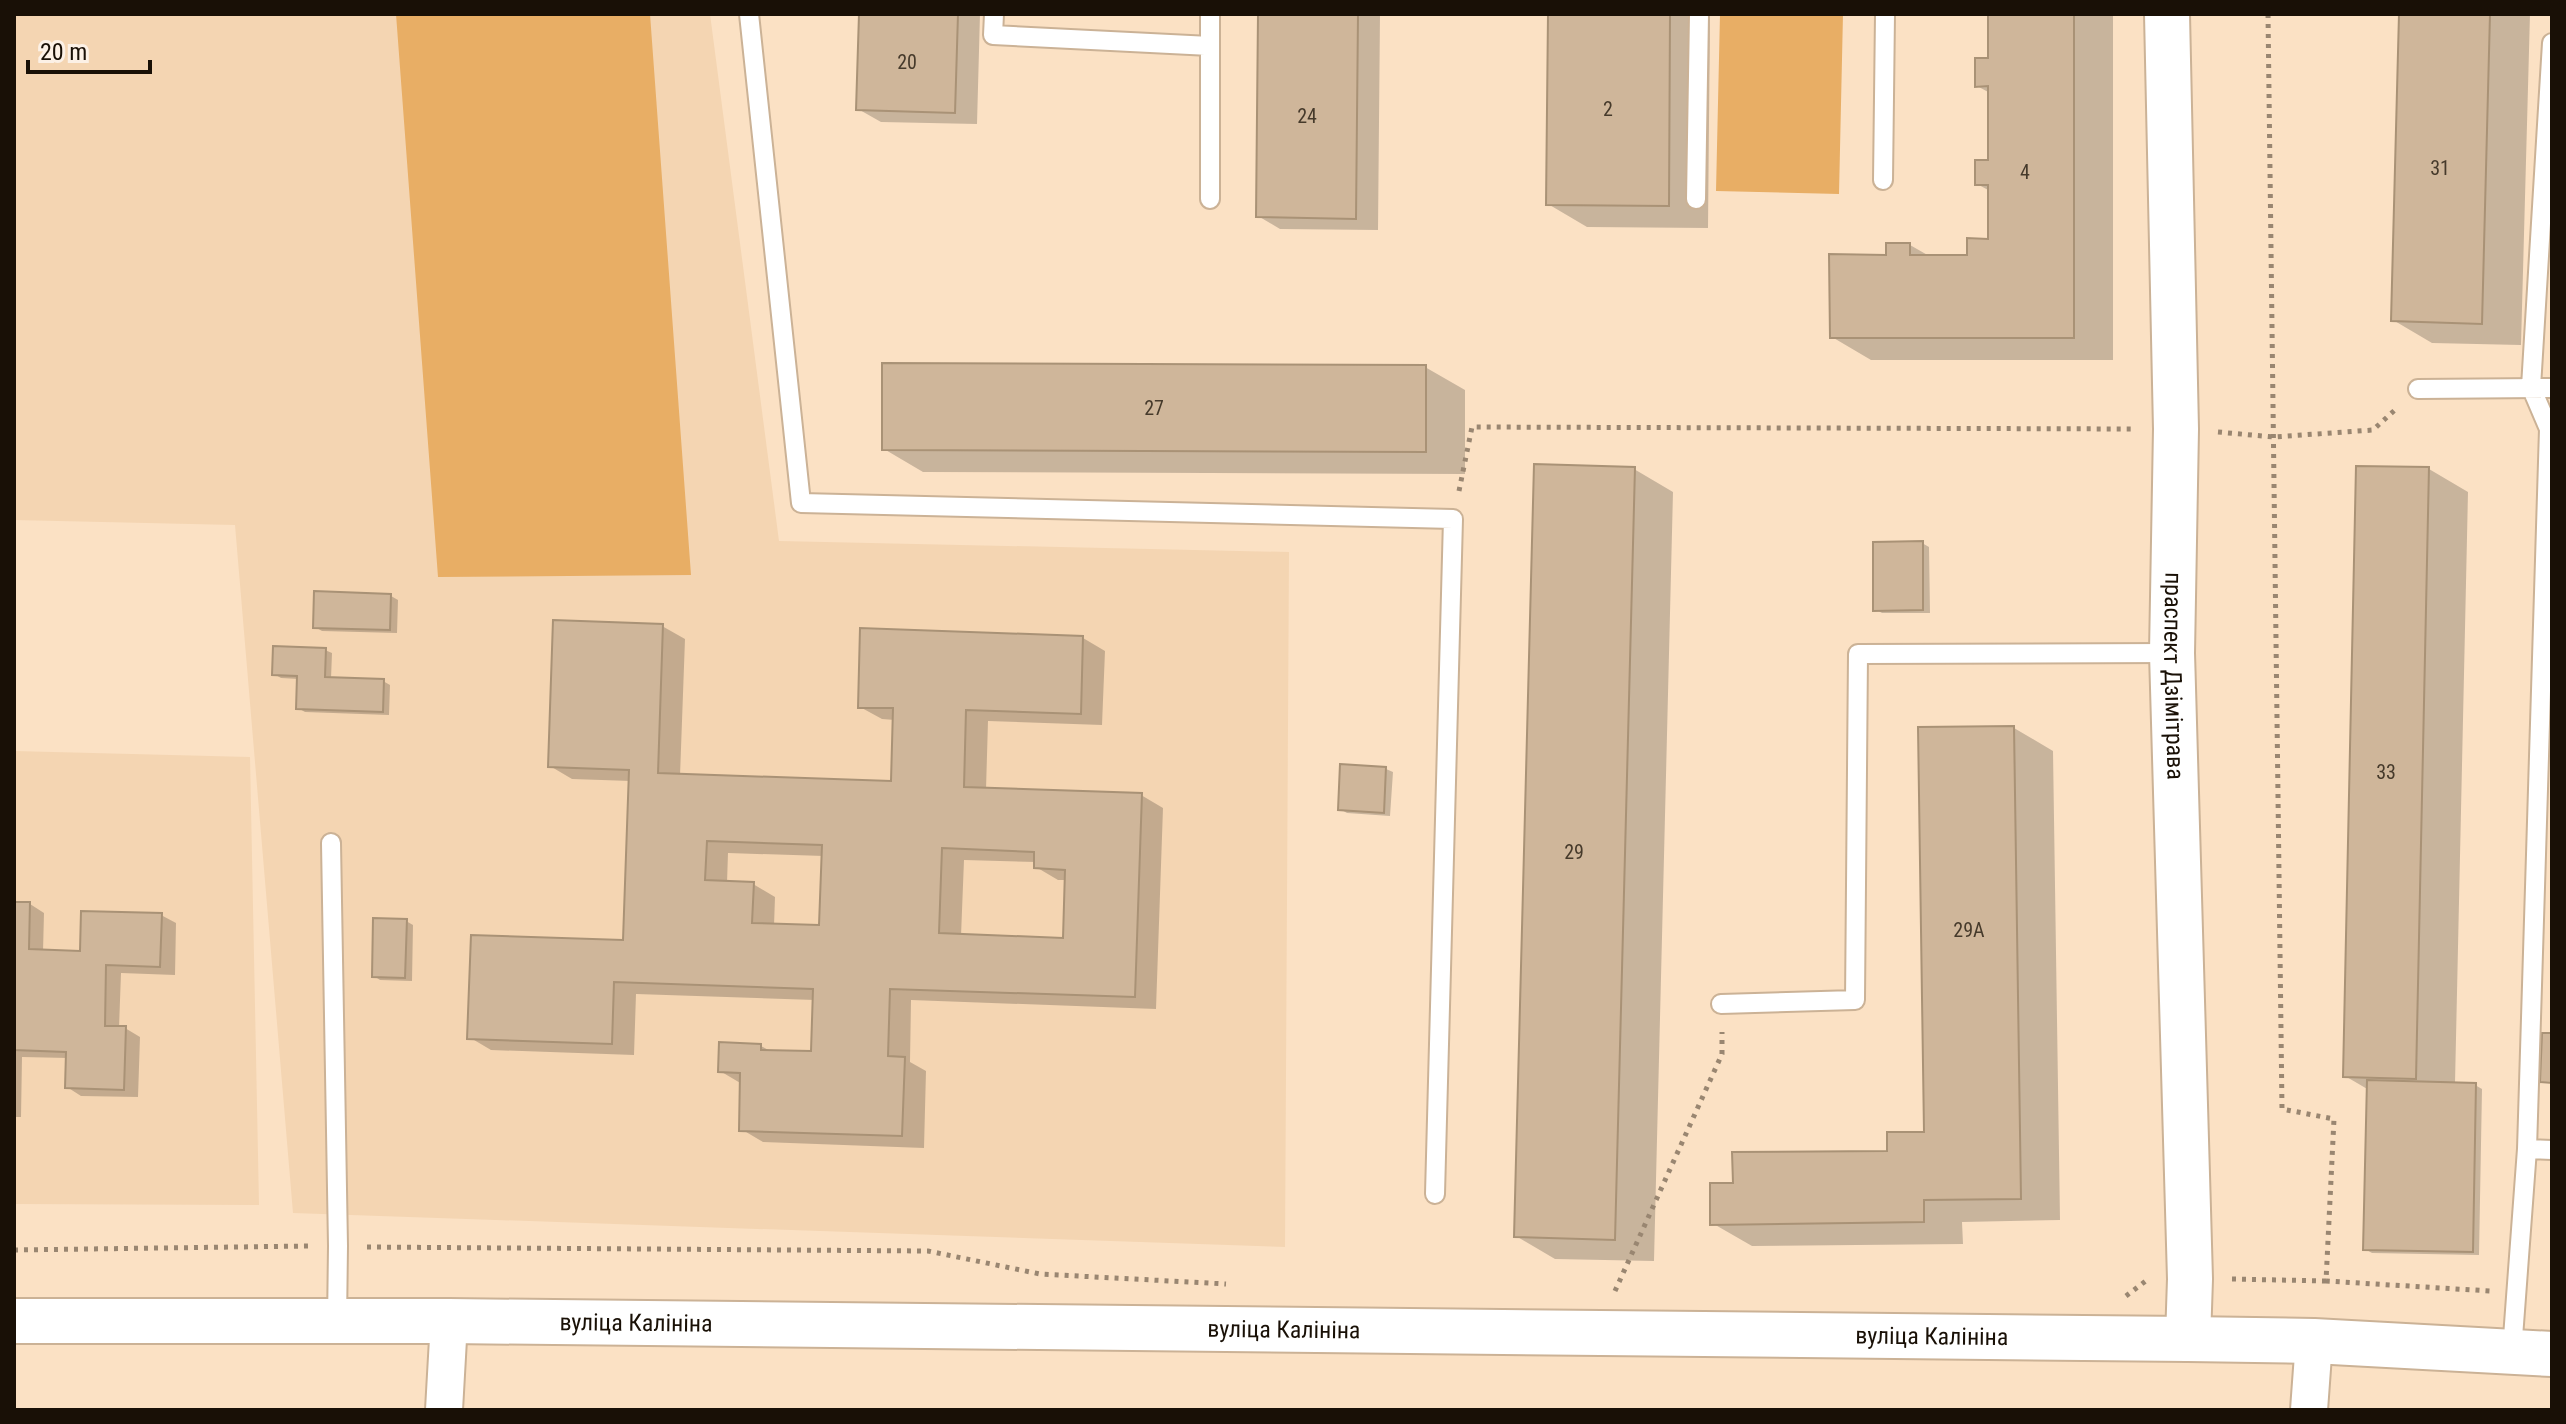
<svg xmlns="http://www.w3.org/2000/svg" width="2566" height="1424" font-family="'Roboto Condensed',sans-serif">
<rect width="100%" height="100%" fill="#fbe1c4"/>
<path fill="#f4d5b2" d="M14,14H710L779,541L1289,552L1285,1247L293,1213L235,525L14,520Z
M14,751L250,757L259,1205L14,1204Z"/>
<path fill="#e8ae65" d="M396,14H650L691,575L438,577Z
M1720,14H1843L1839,194L1716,191Z"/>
<path fill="#0003" fill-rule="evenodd" d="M861,14H980L977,124L881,122L858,109Z
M1260,14H1380L1378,230L1280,229L1258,216Z
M1550,14H1710L1708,228L1587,227L1548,204Z
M1990,14H2113V360H1871L1832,337L1888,257L1910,245L1931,257H1969L1990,241V191L1977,184L1990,162V93L1977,86L1990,60Z
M2401,14H2530L2521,345L2432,343L2393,320Z
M1425,367L1465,390V474L923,472L884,449Z
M1634,469L1673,492L1654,1261L1555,1259L1516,1236Z
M2429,469L2468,492L2455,1084L2475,1085L2482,1089L2479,1255L2372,1253L2365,1249L2369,1090L2345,1076Z
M1922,543L1929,547L1930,613H1882L1875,609Z
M391,596L398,600L397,633L322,631L315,627Z
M662,626L685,639L680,776L893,783L895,720L882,719L860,707L1083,638L1105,651L1102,725L988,721L986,790L1141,795L1163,808L1156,1009L911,1000L910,1062L926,1071L924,1148L763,1142L741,1129L742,1084L720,1071L761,1046L772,1052L813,1054L815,1000L636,994L634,1055L491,1050L469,1037L625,942L631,781L572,779L550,766ZM728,853L824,856L821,928L774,926L775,897L753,884L727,883ZM964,860L1036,862V867L1058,880H1067L1065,940L961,936Z
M325,650L332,653L331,679L383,681L390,685L389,715L305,712L298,708L299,679L281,678L274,674Z
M2014,728L2053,751L2060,1220L1962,1222L1963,1244L1752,1246L1712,1223L1889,1152L1926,1134Z
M1386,769L1393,772L1390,816L1347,813L1340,809Z
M14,904H30L44,913L43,952L82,953L161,915L176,923L175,975L121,973L119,1028H125L140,1037L138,1097L81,1096L67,1087L68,1058L22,1057L21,1117H14Z
M406,921L413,925L412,981L380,980L374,976Z"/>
<path fill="#cfb69a" stroke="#a99276" stroke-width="2" fill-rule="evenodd" d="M859,14H958L955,113L856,110Z
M1258,14H1358L1356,219L1256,217Z
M1548,14H1670L1669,206L1546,205Z
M1988,14H2074V338H1830L1829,254L1886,255V243H1910V255H1967V238L1988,239V185H1975V160H1988V86L1975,87V58H1988Z
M2399,14H2490L2482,324L2391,321Z
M882,363L1426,365V452L882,450Z
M1534,464L1635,467L1615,1240L1514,1237Z
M2356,466L2429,467L2416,1079L2343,1077Z
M1923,541V610L1873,611V542Z
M314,591L391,594L390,630L313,628Z
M553,620L663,624L658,773L891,781L893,708H858L860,628L1083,636L1081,714L966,710L964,787L1142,793L1135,997L890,989L888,1056L905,1057L902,1136L739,1131L740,1073L718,1072L719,1042L761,1044V1050L811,1051L813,989L614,982L612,1044L467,1039L471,935L623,940L629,770L548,767ZM707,841L822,845L819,925L752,923L754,882L705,880ZM942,848L1034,852V868L1065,870L1063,938L939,933Z
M273,646L326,648L325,677L384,679L383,712L296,709L297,676L272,675Z
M2014,726L2021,1199L1924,1200V1222L1710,1225V1183H1733L1732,1152L1887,1151V1132H1924L1918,727Z
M1340,764L1386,767L1384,813L1338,810Z
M14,902H30L29,949L80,951L81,911L162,913L160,967L106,965L105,1026H126L124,1090L65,1088L66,1052L14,1050Z
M373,918L407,919L405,978L372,977Z
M2542,1033H2552V1083L2540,1082Z
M2367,1080L2476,1083L2473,1252L2363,1250Z"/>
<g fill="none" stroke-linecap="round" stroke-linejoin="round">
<defs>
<path id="lane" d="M749,14L801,503L1453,519L1435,1194
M994,14L993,35L1210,46
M1883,180L1885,14
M1210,199V14
M1696,199L1699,14
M2418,389L2552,388
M331,843L338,1246L337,1323
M1721,1004L1855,1000L1858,654L2172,653
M2527,1149L2552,1150
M2512,1351L2527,1149L2549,429L2531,387L2552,43"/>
<path id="street" d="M444,1410L449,1321
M2309,1410L2314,1341"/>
<g id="secondary">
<path id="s1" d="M2167,14L2176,429L2172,653L2190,1279L2188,1339"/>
<path id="s2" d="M14,1321H449L2188,1339L2314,1341L2552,1354"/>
</g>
</defs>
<use href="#lane" stroke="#cbb296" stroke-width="22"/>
<use href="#street" stroke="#cbb296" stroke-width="40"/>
<use href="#secondary" stroke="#cbb296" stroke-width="48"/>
<path stroke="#998671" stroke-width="5" stroke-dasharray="4 6" stroke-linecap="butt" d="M2268,14L2282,1109L2334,1119L2326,1281L2490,1291
M2218,432L2274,437L2373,430L2396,409
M1459,491L1472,427L2136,429
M367,1247L928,1251L1040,1274L1226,1284
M14,1250L309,1246
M2232,1279L2326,1281
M1615,1291L1722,1054V1032
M2126,1296L2147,1280"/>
<use href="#lane" stroke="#fff" stroke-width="18"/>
<use href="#street" stroke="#fff" stroke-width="36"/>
<use href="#secondary" stroke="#fff" stroke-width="44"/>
</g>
<g text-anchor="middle" stroke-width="6" stroke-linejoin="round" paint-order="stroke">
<g font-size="20" fill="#463a2b">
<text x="907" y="69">20</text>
<text x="1608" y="116">2</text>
<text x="1307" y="123">24</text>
<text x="2440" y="175">31</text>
<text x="2025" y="179">4</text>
<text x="1154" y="415">27</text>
<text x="2386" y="779">33</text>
<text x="1574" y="859">29</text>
<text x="1969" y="937">29А</text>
</g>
<g font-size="24" fill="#191006" stroke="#fcf1e6">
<text dy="8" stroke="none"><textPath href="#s1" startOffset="662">праспект Дзімітрава</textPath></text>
<text dy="8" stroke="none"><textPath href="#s2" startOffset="622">вуліца Калініна</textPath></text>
<text dy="8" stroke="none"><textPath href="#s2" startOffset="1270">вуліца Калініна</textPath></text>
<text dy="8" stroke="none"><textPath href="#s2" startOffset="1918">вуліца Калініна</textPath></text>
</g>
</g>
<rect width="2566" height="1424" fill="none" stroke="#191006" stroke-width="32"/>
<path d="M28 60v12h122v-12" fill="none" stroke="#191006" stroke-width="4"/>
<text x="40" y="60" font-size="24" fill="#191006" stroke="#fcf1e6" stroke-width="6" paint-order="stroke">20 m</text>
</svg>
